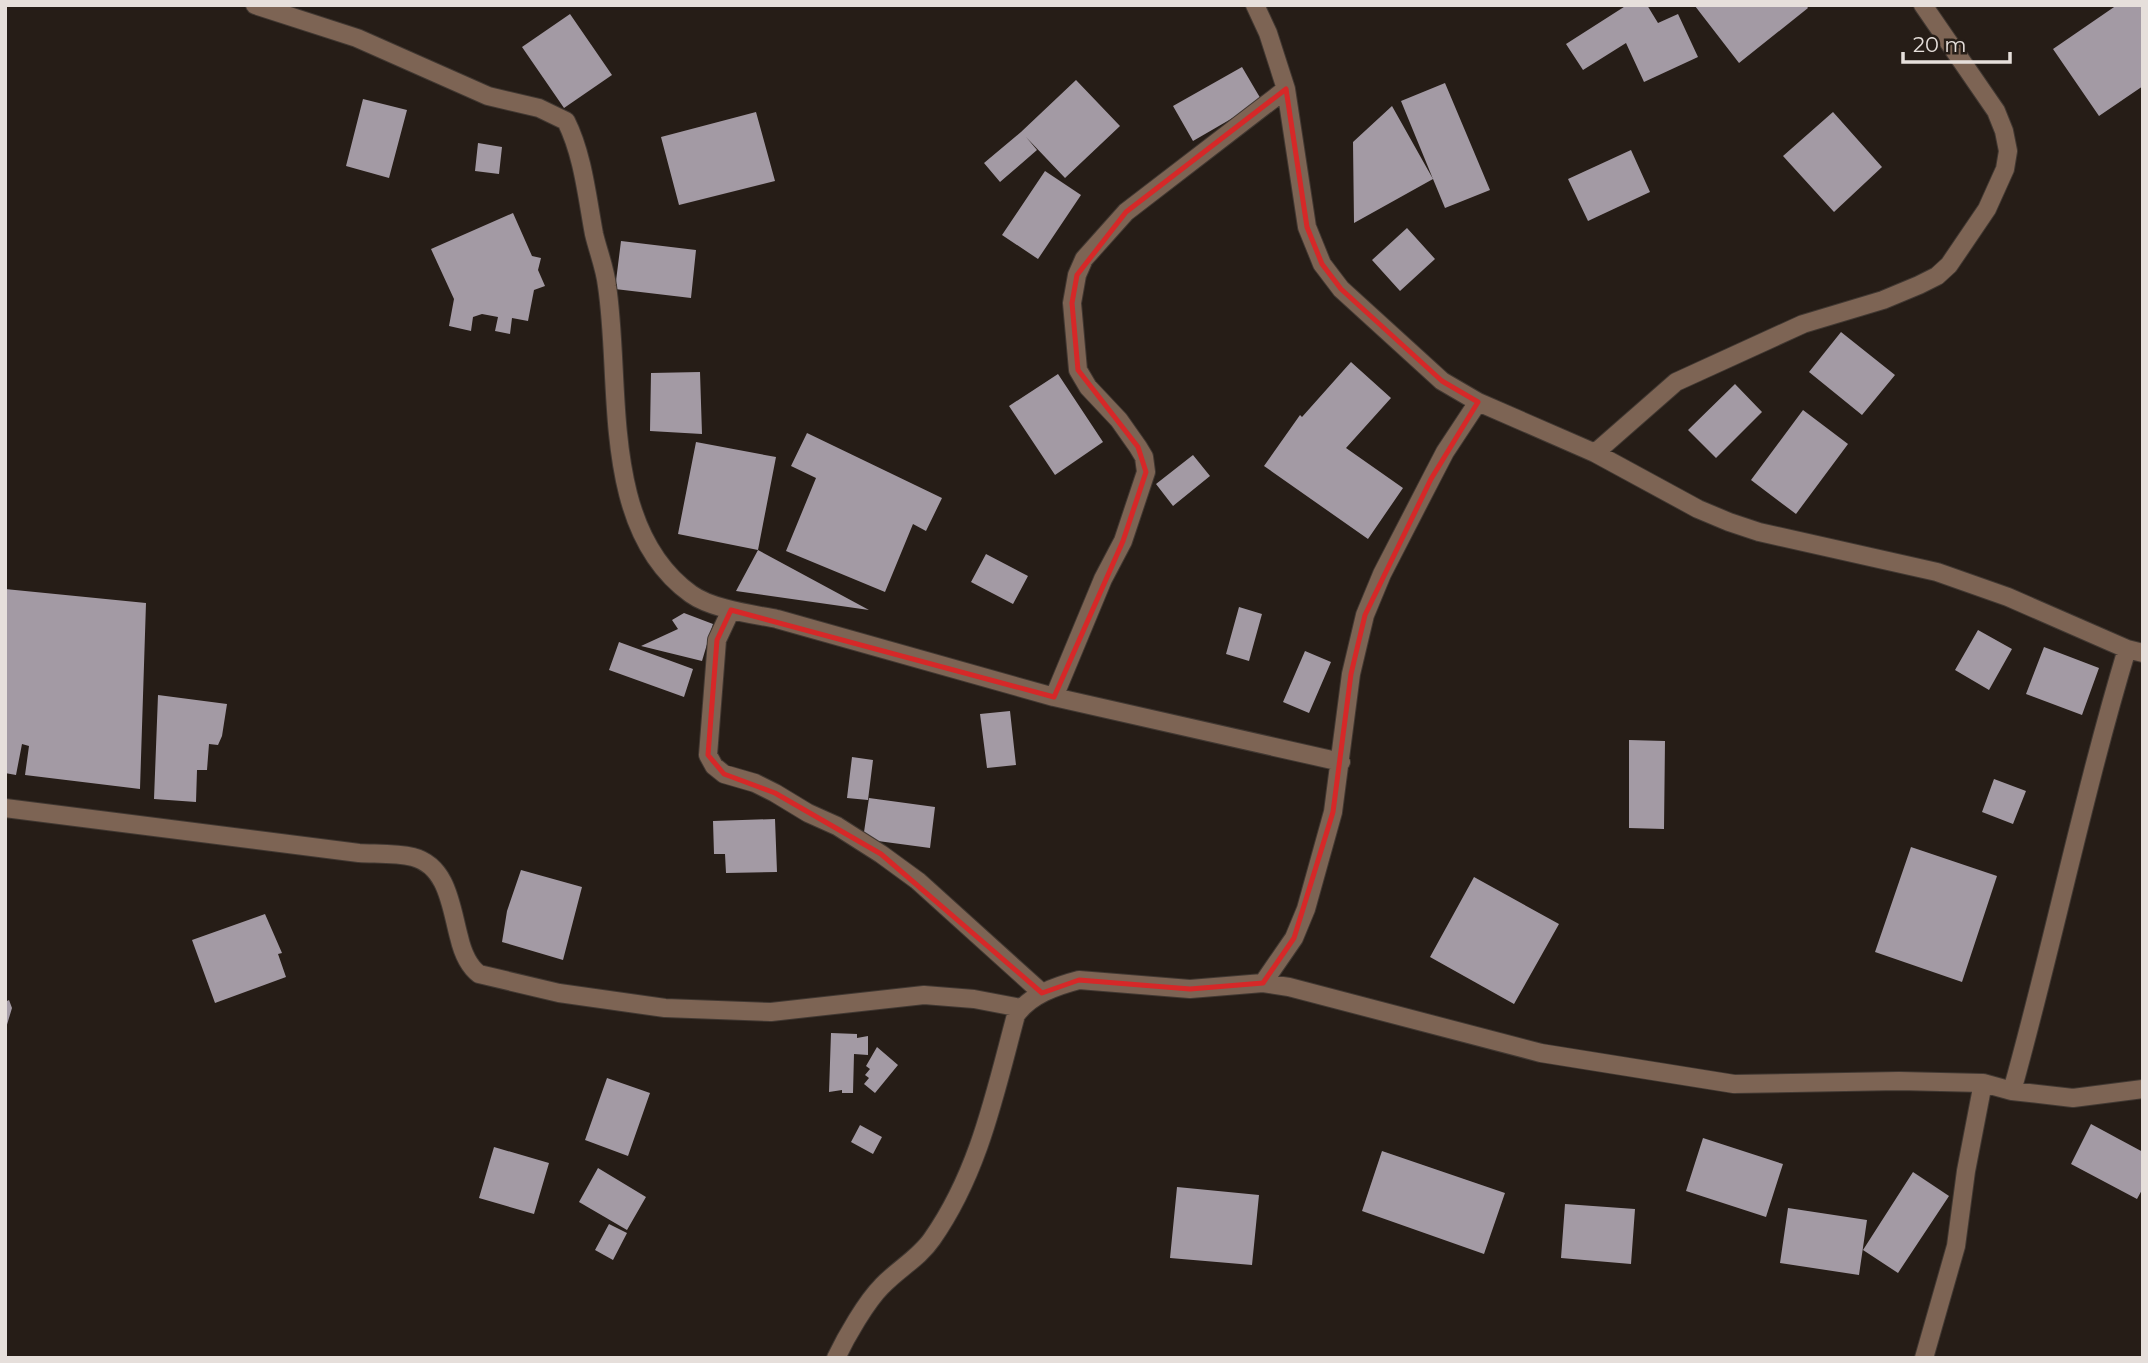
<svg xmlns="http://www.w3.org/2000/svg" width="2148" height="1363" font-family="Montserrat,sans-serif">
<rect width="100%" height="100%" fill="#261d17"/>
<path fill="#a39aa4" d="M1627,5H1647L1658,23L1678,14L1698,57L1644,82L1626,43L1583,70L1566,44Z
M1696,5H1806L1808,8L1739,63L1695,6Z
M2117,5H2143V86L2099,116L2053,49Z
M570,14L612,75L564,108L522,47Z
M1242,67L1262,101L1193,141L1173,106Z
M1076,80L1120,126L1065,178L1026,137L1037,150L1000,182L984,163L1021,132Z
M1445,83L1490,190L1445,208L1433,179L1354,223L1353,142L1392,106L1433,179L1401,101Z
M363,99L407,110L389,178L346,166Z
M756,112L775,181L679,205L661,137Z
M1833,112L1882,167L1834,212L1783,156Z
M478,143L502,147L499,174L475,171Z
M1631,150L1650,192L1588,221L1568,179Z
M1045,171L1081,195L1038,259L1002,235Z
M513,213L532,256L541,258L538,270L545,286L534,290L528,321L512,318L510,334L495,331L498,317L482,314L473,317L471,331L449,326L454,299L431,249Z
M1407,228L1435,259L1400,291L1372,260Z
M621,241L696,250L691,298L615,289Z
M1841,332L1895,375L1862,415L1809,372Z
M1351,362L1391,398L1346,448L1403,488L1368,539L1264,466L1300,415L1302,417Z
M700,372L702,434L650,431L651,373Z
M1058,374L1103,442L1055,475L1009,406Z
M1735,384L1762,412L1716,458L1688,430Z
M1803,410L1848,444L1796,514L1751,480Z
M807,433L942,498L926,531L913,524L885,592L786,551L816,478L791,466Z
M696,442L776,457L758,550L678,534Z
M1193,455L1210,476L1173,506L1156,484Z
M758,550L869,610L736,591Z
M986,554L1028,576L1013,604L971,582Z
M5,589L146,603L140,789L25,775L29,746L22,744L16,775L5,773Z
M1239,607L1262,614L1249,661L1226,654Z
M684,613L713,624L702,661L641,646L678,629L672,620Z
M1978,630L2012,649L1989,690L1955,670Z
M619,642L693,669L684,697L609,670Z
M2044,647L2099,668L2082,715L2026,694Z
M1305,651L1331,662L1309,713L1283,702Z
M158,695L227,704L222,736L218,745L209,744L207,770H197L196,802L154,799Z
M1010,711L1016,765L987,768L980,714Z
M1629,740L1665,741L1664,829L1629,828Z
M852,757L873,760L868,800L847,798Z
M1994,779L2026,791L2013,824L1982,812Z
M869,798L935,807L930,848L863,839Z
M775,819L777,872L726,873L725,854H714L713,821Z
M1911,847L1997,876L1962,982L1875,952Z
M521,870L582,887L563,960L502,942L507,911Z
M1474,877L1559,924L1514,1004L1430,957Z
M265,914L282,953L278,954L286,977L215,1003L192,940Z
M9,1000L12,1008L6,1028L5,1002Z
M831,1033L857,1034V1038L868,1036V1055L854,1054L853,1093H842V1090L829,1092Z
M877,1047L898,1065L875,1093L864,1084L869,1078L865,1075L870,1069L866,1066Z
M607,1078L650,1093L628,1156L585,1140Z
M2091,1124L2143,1152V1188L2137,1199L2071,1164Z
M860,1125L882,1137L873,1154L851,1142Z
M1703,1138L1783,1164L1766,1217L1686,1191Z
M494,1147L549,1163L534,1214L479,1198Z
M1382,1151L1505,1193L1484,1254L1362,1211Z
M598,1168L646,1197L627,1230L579,1202Z
M1913,1172L1949,1196L1898,1273L1863,1250Z
M1177,1187L1259,1195L1252,1265L1170,1258Z
M1565,1204L1635,1209L1631,1264L1561,1258Z
M1788,1208L1867,1220L1859,1275L1780,1263Z
M609,1224L627,1233L613,1260L595,1250Z"/>
<g fill="none" stroke-linecap="round" stroke-linejoin="round">
<defs>
<path id="minor" d="M255,5L357,38L488,96L539,108L566,121C583,155 587,197 594,234C598,251 605,268 607,286C622,384 599,528 691,594C712,609 752,614 777,619L1054,697L1341,762
M1255,5L1268,33L1286,89L1307,227L1322,264L1341,289L1442,381L1478,402L1595,453L1698,509L1729,522L1759,532L1937,572L2008,597L2127,649L2143,653
M1595,453L1676,382L1803,324L1883,300L1919,285L1937,276L1949,265L1987,209L2005,169L2008,151L2004,131L1996,111L1923,5
M731,610L717,640L708,755L714,766L724,774L755,783L775,793L808,813L837,826L881,854L918,881L1042,993
M1054,697L1103,579L1123,541L1146,472L1144,457L1138,447L1119,420L1088,387L1078,370L1072,303L1077,275L1084,259L1126,212L1286,89
M5,808L359,853C376,854 396,853 413,857C448,866 451,908 459,937C462,950 467,965 479,974L559,993L665,1008L771,1012L924,995L974,999L1021,1008
M1263,983L1294,938L1306,909L1333,812L1351,674L1365,615L1382,574L1431,479L1445,452L1478,402
M2012,1091C2053,944 2083,795 2127,649
M836,1358C846,1337 866,1302 882,1286C898,1269 919,1258 932,1239C979,1172 995,1093 1016,1015C1030,995 1056,986 1079,980L1190,989L1263,983L1289,987L1541,1053L1734,1084L1899,1081L1983,1083L2012,1091L2073,1098L2143,1089
M1924,1358L1956,1246L1966,1171L1983,1083"/>
</defs>
<use href="#minor" stroke="#413832" stroke-width="20"/>
<use href="#minor" stroke="#7d6454" stroke-width="18"/>
</g>
<path fill="none" stroke="#d62828" stroke-width="5" stroke-linejoin="round" d="M1286,89L1307,227L1322,264L1341,289L1442,381L1478,402L1431,479L1365,615L1351,674L1333,812L1294,938L1263,983L1190,989L1079,980L1042,993L881,854L775,793L724,774L708,755L717,640L731,610L1054,697L1123,541L1146,472L1138,447L1078,370L1072,303L1077,275L1126,212Z"/>
<rect width="2148" height="1363" fill="none" stroke="#e6dfdb" stroke-width="14"/>
<path d="M1903 52v10h107v-10" fill="none" stroke="#e6dfdb" stroke-width="3.5"/>
<text x="1913" y="52" font-size="21" fill="#e6dfdb" stroke="#261d17" stroke-width="5" paint-order="stroke">20 m</text>
</svg>
